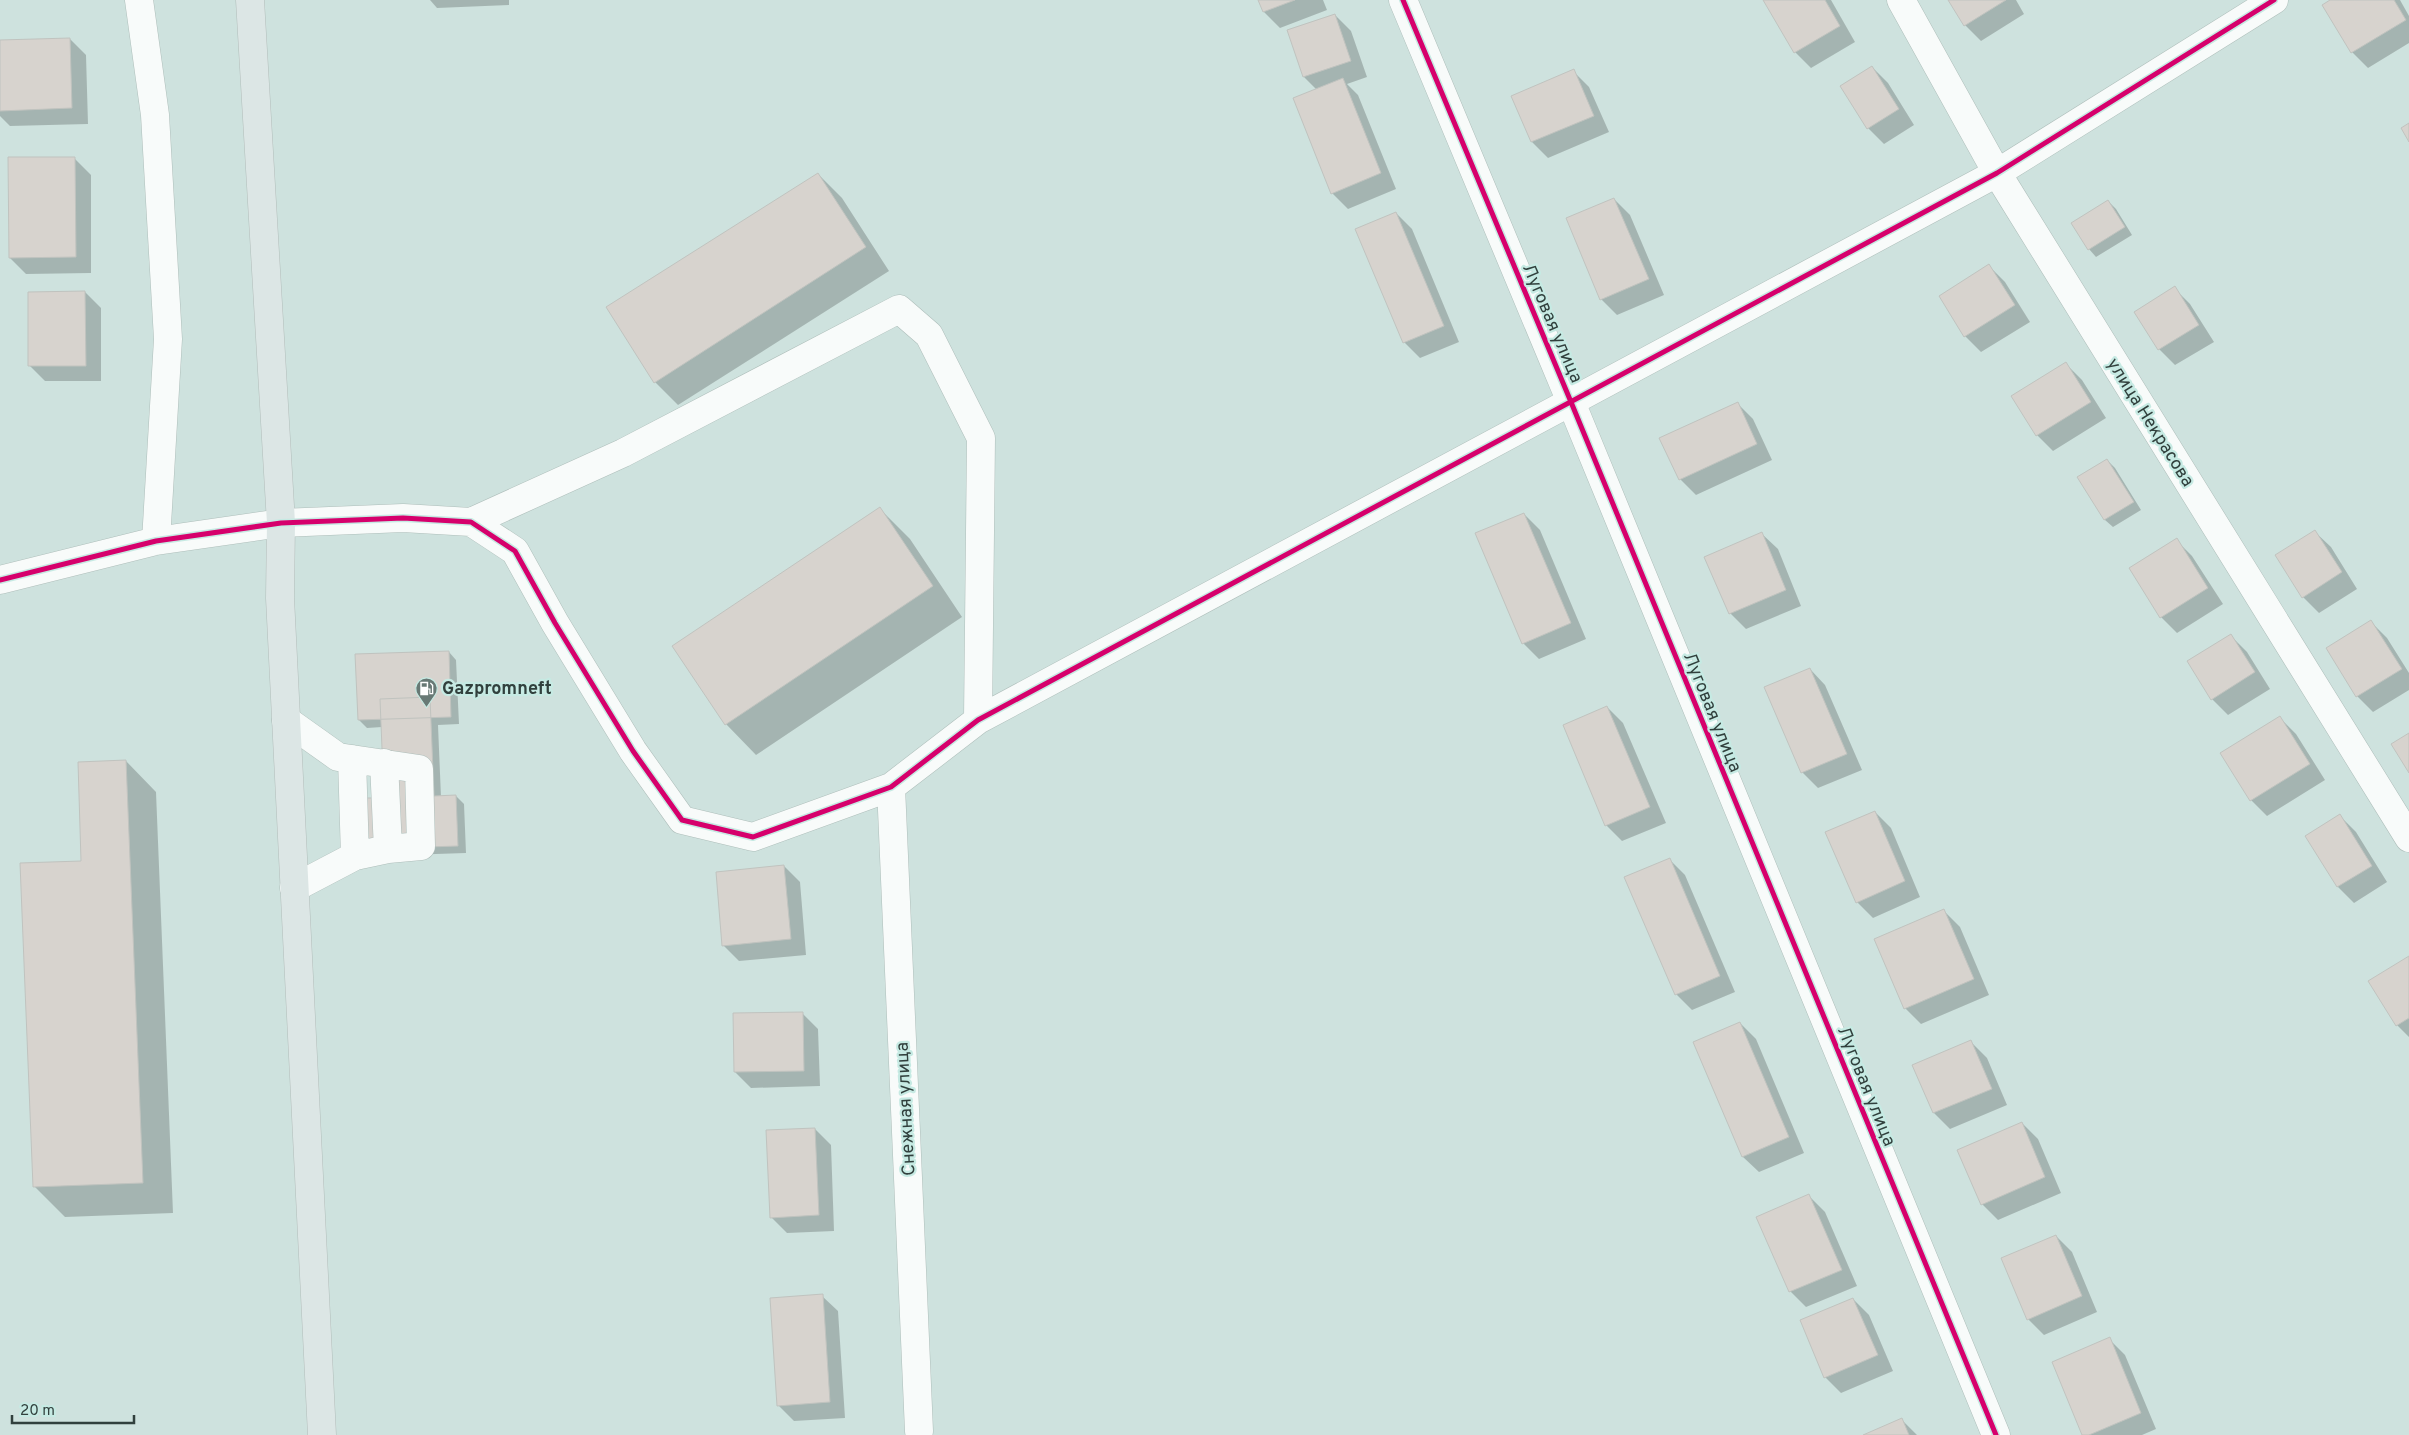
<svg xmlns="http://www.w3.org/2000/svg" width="2409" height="1435" font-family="Overpass,sans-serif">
  <rect width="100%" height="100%" fill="#cee2de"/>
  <!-- shadow -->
  <path fill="#0003" d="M430,0H509V5L437,8Z
    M1260,0H1323L1327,10L1280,28L1264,12Z
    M1765,0H1831L1855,42L1811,68L1795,52Z
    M1950,0H2016L2024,14L1981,41L1965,25Z
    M2332,0H2400L2409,16V43L2368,68L2352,52Z
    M1335,15L1351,31L1367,77L1347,84L1358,95L1396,189L1348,209L1332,193L1317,90L1304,77Z
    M70,39L86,55L88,124L10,126L0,116V41Z
    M1872,67L1888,83L1914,125L1884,144L1868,128Z
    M1573,71L1589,87L1609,132L1548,158L1532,142L1513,96Z
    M75,159L91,175V273L26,274L10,258Z
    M818,174L842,198L889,271L678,405L655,382Z
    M1614,199L1630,215L1664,295L1617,315L1601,299Z
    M2108,201L2116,209L2132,235L2096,257L2089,249Z
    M1396,213L1412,229L1459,342L1420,358L1404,342Z
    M1989,266L2005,282L2030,322L1981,352L1965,336Z
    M2174,288L2190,304L2214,342L2175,365L2159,349Z
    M85,292L101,308V381H45L29,365Z
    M2066,364L2082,380L2106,418L2053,451L2037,435L2013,397Z
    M1737,403L1753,419L1772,460L1696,495L1680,479Z
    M2107,460L2115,468L2141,510L2113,527L2105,520L2079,478Z
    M880,509L910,539L962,617L756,755L726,724Z
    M1524,514L1540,530L1586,639L1539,659L1523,643Z
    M2315,532L2331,547L2357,589L2319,613L2303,597Z
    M1762,534L1778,549L1801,606L1746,629L1730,613Z
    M2176,540L2192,556L2223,604L2177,633L2161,617Z
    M2371,622L2387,638L2409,673V690L2373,712L2357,696Z
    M2231,636L2247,652L2270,689L2228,715L2212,699Z
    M449,652L456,660L459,724L438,725L441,797L456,796L464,804L466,853L376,856L385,799L382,727L367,728L359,720Z
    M1810,669L1825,685L1862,770L1818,788L1802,772Z
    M1607,707L1623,723L1666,823L1622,841L1606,825Z
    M2280,718L2296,734L2325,780L2267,816L2251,800L2222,754Z
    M126,761L156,792L173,1213L65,1217L35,1187L83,862Z
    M1875,812L1891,828L1920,897L1873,918L1857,902Z
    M2340,816L2356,832L2387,882L2354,903L2338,887L2307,836Z
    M1669,859L1685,875L1735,992L1692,1010L1676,994Z
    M784,866L800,882L806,955L739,961L723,945Z
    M1944,911L1960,927L1989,995L1921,1024L1905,1008Z
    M2409,957V1037L2397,1025Z
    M802,1013L818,1029L820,1086L751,1088L735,1072Z
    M1740,1023L1756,1039L1804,1153L1759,1172L1743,1157L1694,1042Z
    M1971,1042L1987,1058L2007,1105L1950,1129L1934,1113L1914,1065Z
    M2022,1123L2038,1139L2061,1193L1998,1220L1982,1204Z
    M815,1129L831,1145L834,1231L787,1233L771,1217Z
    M1809,1196L1825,1212L1857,1286L1806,1307L1790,1291Z
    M2056,1236L2072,1252L2097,1312L2044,1335L2028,1319Z
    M822,1296L838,1311L845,1418L794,1421L778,1405Z
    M1853,1299L1869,1315L1893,1371L1841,1393L1825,1377Z
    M2109,1339L2125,1355L2156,1429L2142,1435H2084Z
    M1902,1420L1917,1435H1866Z"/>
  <!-- building -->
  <path fill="#d7d3ce" stroke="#c0c3bf" d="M1258,0H1295L1263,12Z
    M1763,0H1825L1840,26L1794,53Z
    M1948,0H2006L1964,26Z
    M2330,0H2394L2406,20L2351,53L2322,5Z
    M1335,14L1351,61L1303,77L1287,30Z
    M70,38L72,108L0,111V40Z
    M1872,66L1899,109L1867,129L1840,86Z
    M1574,69L1594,116L1531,142L1511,96Z
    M1343,78L1381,173L1331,194L1293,98Z
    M2409,123V142L2401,128Z
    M8,157H75L76,257L9,258Z
    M818,173L866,247L654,383L606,307Z
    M1614,198L1649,279L1600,300L1566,218Z
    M2108,200L2125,227L2088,250L2071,223Z
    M1396,212L1444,326L1403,343L1355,229Z
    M1989,264L2015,305L1964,337L1939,296Z
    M2175,286L2199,325L2158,350L2134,312Z
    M85,291L86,366H28V292Z
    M2066,362L2091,402L2036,436L2011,396Z
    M1738,402L1757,444L1679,480L1659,438Z
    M2107,459L2134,502L2104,520L2077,477Z
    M880,507L933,586L725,725L672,646Z
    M1524,513L1571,623L1522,644L1475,533Z
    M2315,530L2342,572L2302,598L2275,555Z
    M1762,532L1786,590L1729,614L1704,557Z
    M2177,538L2208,588L2160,618L2129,568Z
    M2371,620L2402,669L2356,697L2326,648Z
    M2231,634L2255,672L2211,700L2187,661Z
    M449,651L451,717L358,720L355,654Z
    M1810,668L1847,754L1801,773L1764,687Z
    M430,697L434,796L456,795L458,846L367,849L365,798H384L380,699Z
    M1607,706L1650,807L1605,826L1563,725Z
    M2280,716L2310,764L2250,801L2220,753Z
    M2409,733V773L2391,744Z
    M126,760L143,1183L33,1187L20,863L81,861L78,762Z
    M1875,811L1905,881L1856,903L1825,832Z
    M2340,814L2372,866L2337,887L2305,836Z
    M1670,858L1720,976L1675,995L1624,877Z
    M784,865L791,939L722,946L716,872Z
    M1944,909L1974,979L1904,1009L1874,939Z
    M2409,956V1018L2396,1026L2368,981Z
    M803,1012L804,1071L734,1072L733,1013Z
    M1740,1022L1789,1137L1742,1157L1693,1042Z
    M1971,1040L1992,1089L1933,1113L1912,1065Z
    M2022,1122L2045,1177L1981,1205L1957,1150Z
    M815,1128L819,1215L770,1218L766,1130Z
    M1809,1194L1842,1270L1789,1292L1756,1217Z
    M2056,1235L2082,1296L2027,1320L2001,1258Z
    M823,1294L830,1402L777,1406L770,1298Z
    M1853,1298L1878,1355L1824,1378L1800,1320Z
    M2110,1337L2141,1413L2089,1435H2082L2052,1362Z
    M1902,1418L1909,1435H1863Z"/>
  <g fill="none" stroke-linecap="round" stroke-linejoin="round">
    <defs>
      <path id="minor" d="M139,0L155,115L168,339L156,541
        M1403,0L1571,402L1996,1435
        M1901,0L1997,173L2409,838
        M471,522L623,453L899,309L929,335L981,438L978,720
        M0,580L156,541L281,523L403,518L471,522L515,551L555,623L633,751L682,820L753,837L891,787L978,720L1997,173L2274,0
        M286,720L338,757L419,769L421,846L388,849L355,856L294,888
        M352,759L355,856
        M384,763L388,849
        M891,787L919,1431"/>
      <path id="major" d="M250,0L281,523L280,598L322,1435"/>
    </defs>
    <!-- minor casing -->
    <use href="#minor" stroke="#aebeba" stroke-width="29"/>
    <!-- major casing -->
    <use href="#major" stroke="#b2bdba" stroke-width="29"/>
    <!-- minor -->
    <use href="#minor" stroke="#f8fbfa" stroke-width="28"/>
    <!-- major -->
    <use href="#major" stroke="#dce6e5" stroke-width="28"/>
    <defs>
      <path id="cycleway" d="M1403,0L1571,402L1996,1435
        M0,580L156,541L281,523L403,518L471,522L515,551L555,623L633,751L682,820L753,837L891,787L978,720L1997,173L2274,0"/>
    </defs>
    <!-- cycleway casing -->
    <use href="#cycleway" stroke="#c6eae3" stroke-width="8"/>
    <!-- cycleway -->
    <use href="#cycleway" stroke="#d6006c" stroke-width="5"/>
  </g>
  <!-- icons -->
  <defs>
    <symbol id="fuel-pin" viewBox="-11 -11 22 30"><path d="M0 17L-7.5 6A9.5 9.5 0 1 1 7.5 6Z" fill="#687975" stroke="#c6eae3"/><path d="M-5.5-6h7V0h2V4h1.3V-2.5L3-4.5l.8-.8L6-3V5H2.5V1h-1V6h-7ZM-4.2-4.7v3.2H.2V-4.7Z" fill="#fff"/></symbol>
  </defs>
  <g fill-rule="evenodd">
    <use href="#fuel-pin" x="414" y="676" width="25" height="34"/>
  </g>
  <g text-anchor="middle" stroke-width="4.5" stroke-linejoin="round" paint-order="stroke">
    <!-- street labels -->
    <g font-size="18" fill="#31403d" stroke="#c6eae3">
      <text transform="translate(1553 323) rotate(67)" y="6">Луговая улица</text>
      <text transform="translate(2151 422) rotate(58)" y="6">улица Некрасова</text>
      <text transform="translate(1713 712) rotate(68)" y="6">Луговая улица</text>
      <text transform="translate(1867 1086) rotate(68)" y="6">Луговая улица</text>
      <text transform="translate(905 1109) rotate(-93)" y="6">Снежная улица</text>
    </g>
    <!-- poi labels -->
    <g font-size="18" font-weight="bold" fill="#31403d" stroke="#c6eae3" text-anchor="start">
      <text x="442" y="694">Gazpromneft</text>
    </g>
  </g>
  <!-- scale -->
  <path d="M12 1415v8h122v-8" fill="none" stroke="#31403d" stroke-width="2.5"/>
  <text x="20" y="1415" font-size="15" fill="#31403d" stroke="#c6eae3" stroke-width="4" paint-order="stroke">20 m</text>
</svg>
